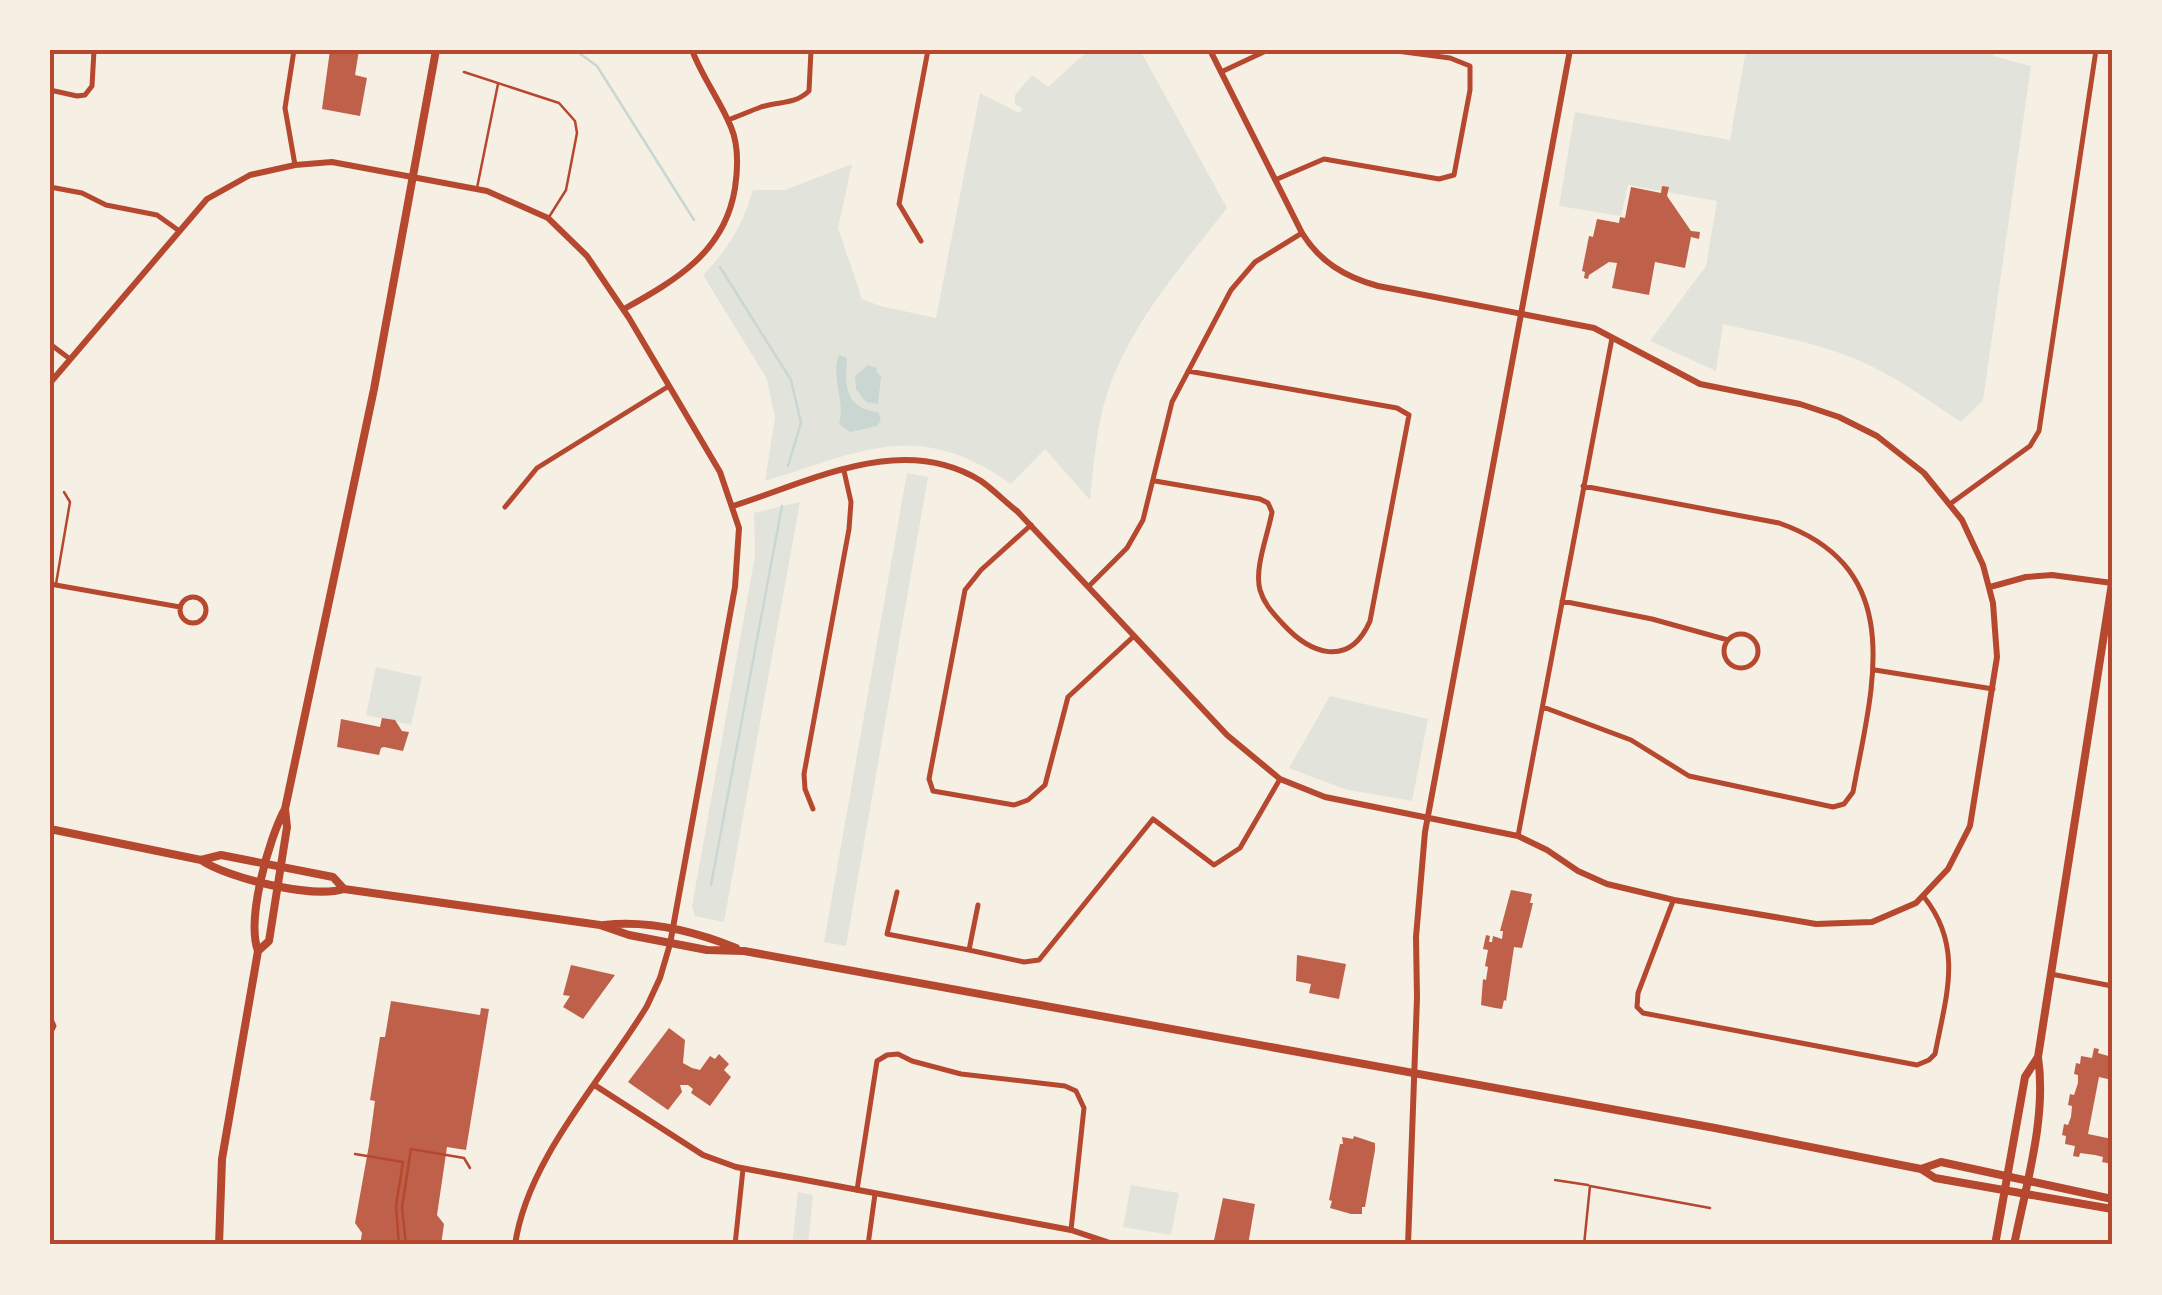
<svg xmlns="http://www.w3.org/2000/svg" width="2162" height="1295" font-family="'DM Sans',sans-serif">
  <rect width="100%" height="100%" fill="#f6efe4"/>
  <!-- green -->
  <path fill="#e2e4dc" d="M1089,50H1140L1227,208C1182,266 1131,322 1107,394C1096,427 1094,465 1090,500L1045,449L1011,484C919,418 862,451 765,481L775,418L767,379L703,275C728,250 743,224 753,190H785L852,164L838,228L862,299L880,306L936,318L980,93L1019,113L1023,109L1015,104V95L1032,75L1048,87Z
    M1746,50H1995L1993,56L2031,66L1983,400L1961,422C1926,399 1891,373 1853,358C1812,341 1766,334 1723,324L1716,371L1650,341L1706,266L1717,201L1628,185L1621,216L1559,206L1575,112L1730,140Z
    M907,473L928,477L846,946L824,942Z
    M800,502L724,922L695,916L692,906L755,556L754,513Z
    M376,667L422,677L411,725L366,715Z
    M1330,696L1428,719L1412,801L1344,789L1289,768Z
    M1131,1185L1179,1193L1171,1235L1123,1227Z
    M798,1192L813,1195L808,1245H792Z"/>
  <!-- water -->
  <path fill="#c9d6d2" d="M839,355L847,358C845,387 845,408 878,412L881,419L877,426L850,432L839,424C846,402 830,375 839,355Z
    M868,365L877,368L876,372L881,376L878,404L866,402L856,389L855,376Z"/>
  <g fill="none" stroke-linecap="round" stroke-linejoin="round">
    <!-- stream -->
    <path stroke="#c9d6d2" stroke-width="2.5" d="M575,50L597,66L694,220
      M720,267L791,380L801,423L788,466
      M711,885L782,506"/>
  </g>
  <!-- building -->
  <path fill="#bf614a" d="M330,50H359L355,75L367,78L360,116L322,109Z
    M1662,186L1669,187L1667,196L1691,231L1700,232L1699,239L1691,237L1685,268L1655,262L1649,295L1612,288L1617,263L1609,262L1589,275L1588,279L1584,278L1585,272L1582,271L1589,236L1593,237L1597,219L1619,223L1620,217L1625,218L1631,187L1661,193Z
    M382,718L395,720L402,731L409,732L403,751L384,747L381,748L379,755L337,747L341,719L380,727Z
    M1511,890L1532,894L1530,903H1533L1522,948L1514,947L1506,1001L1504,1000L1502,1009L1495,1008L1481,1005L1483,979L1486,980L1488,967L1485,966L1488,950L1483,949L1486,935L1490,936L1489,942H1492L1493,936L1502,939L1503,931H1500Z
    M1297,955L1346,964L1339,999L1309,993L1311,984L1296,981Z
    M571,965L615,975L583,1019L563,1007L570,996L563,995Z
    M391,1001L480,1015L481,1008L489,1009L466,1150L447,1147L437,1215L444,1224L441,1245H360L362,1233L355,1223L369,1145L375,1101L370,1100L380,1037H385Z
    M669,1028L685,1040L683,1063L692,1068L700,1070L710,1056L715,1059L719,1054L729,1064L724,1070L731,1077L710,1106L691,1093L693,1089L688,1085H680L682,1092L668,1110L628,1082Z
    M2094,1048L2099,1049L2098,1053L2112,1057V1080L2099,1077L2088,1134L2112,1139V1164L2102,1162L2103,1157L2095,1155L2080,1153L2079,1157L2073,1156L2075,1146L2065,1144L2066,1136L2062,1135L2064,1124L2068,1125L2071,1117L2072,1106L2068,1105L2070,1094L2074,1095L2078,1083V1075L2074,1074L2076,1063L2080,1064L2081,1056L2092,1058Z
    M1354,1136L1375,1143V1150L1365,1207H1362V1214H1351L1330,1208L1332,1201L1329,1200L1340,1144H1343L1342,1137L1353,1139Z
    M1223,1198L1255,1204L1248,1245H1213Z"/>
  <g fill="none" stroke-linecap="round" stroke-linejoin="round">
    <!-- path -->
    <path stroke="#b5482f" stroke-width="2.5" d="M355,1154L403,1162L396,1206L399,1245
      M406,1245L402,1207L411,1149L464,1158L470,1168"/>
    <!-- service -->
    <path stroke="#b5482f" stroke-width="2.5" d="M464,72L559,103L575,121L577,133L566,190L549,217
      M477,188L498,84
      M56,584L70,502L64,492
      M1555,1180L1588,1185
      M1584,1245L1590,1186L1710,1208"/>
    <!-- minor -->
    <path stroke="#b5482f" stroke-width="5" d="M294,50L285,108L295,165
      M1221,72L1268,50
      M50,90L77,96L85,95L92,86L94,50
      M728,120C739,116 750,111 761,107C780,101 794,105 809,91L811,50
      M1275,180L1324,159L1439,179L1454,175L1470,90V66L1450,58L1389,50
      M50,187L82,193L106,205L157,215L178,230
      M921,241L899,204L928,50
      M50,344L70,359
      M1155,481L1260,499L1268,503L1272,512C1268,535 1254,568 1260,590C1264,604 1273,613 1282,623C1310,654 1349,669 1370,621L1409,415L1397,408L1188,371
      M1950,504L2030,446L2039,431L2096,50
      M505,507L537,468L669,386
      M1031,525L981,570L965,590L929,779L933,791L1014,805L1028,800L1045,785L1068,697L1134,636
      M50,584L180,607
      M1089,586L1127,548L1143,520L1172,402L1231,290L1255,262L1302,233
      M180 610a13 13 0 1 1 26 0a13 13 0 1 1-26 0Z
      M1562,601L1652,619L1728,640
      M1724 651a17 17 0 1 1 34 0a17 17 0 1 1-34 0Z
      M1875,670L1993,689
      M1543,707L1631,740L1689,776L1833,807L1844,804L1853,792C1872,688 1910,569 1779,523L1583,486
      M813,809L805,789L804,774L849,529L851,502L844,471
      M1518,836L1612,338
      M897,892L887,934L969,950
      M1673,901L1638,993L1637,1007L1643,1013L1917,1065L1929,1060L1935,1054C1946,996 1964,947 1924,897
      M978,905L969,950L1024,962L1039,960L1153,819L1214,865L1240,848L1280,779
      M2051,974L2112,986
      M50,1017L54,1026L50,1034
      M857,1190L877,1061L887,1055L898,1054L912,1061L961,1074L1065,1086L1076,1091L1084,1108L1071,1230
      M735,1245L743,1169
      M868,1245L875,1194"/>
    <!-- tertiary -->
    <path stroke="#b5482f" stroke-width="6" d="M624,309C676,280 725,252 735,188C738,168 739,146 731,127C720,100 702,77 692,50
      M50,383L207,199L250,175L295,165L332,162L487,191L548,218L587,256L629,318L720,472L739,528L735,587L670,944L660,978L647,1006C603,1079 527,1159 515,1245
      M733,506C812,481 902,432 981,481C994,490 1005,502 1017,511L1227,735L1280,779L1325,797L1518,836L1547,850L1578,871L1607,884L1674,900L1816,924L1872,922L1916,903L1948,869L1970,826L1997,657L1993,603L1983,565L1962,520L1924,473L1877,436L1839,417L1800,404L1700,384L1594,328L1378,286C1345,277 1320,262 1302,233L1210,50
      M1990,587L2026,577L2052,575L2112,583
      M596,1086L703,1155L736,1167L1071,1230L1116,1245
      M1408,1245L1417,998L1416,937L1425,832L1570,50"/>
    <!-- secondary -->
    <path stroke="#b5482f" stroke-width="8" d="M50,829L201,860C227,878 313,899 344,889L600,925L629,935L707,950L744,951L1715,1128L1921,1169L1935,1178L2112,1209
      M201,860L221,855L333,877L344,889
      M604,925C650,920 694,931 736,948
      M258,951L269,941L287,827L285,809
      M1921,1169L1941,1162L2112,1199
      M219,1245L222,1159L258,951C246,919 269,838 285,809L374,389L436,50
      M1995,1245L2025,1077L2038,1057
      M2014,1245C2026,1185 2047,1117 2038,1057L2112,583"/>
  </g>
  <!-- border -->
  <rect width="2162" height="1295" fill="none" stroke="#f6efe4" stroke-width="105"/>
  <rect x="52" y="52" width="2058" height="1190" fill="none" stroke="#b5482f" stroke-width="4"/>
</svg>
